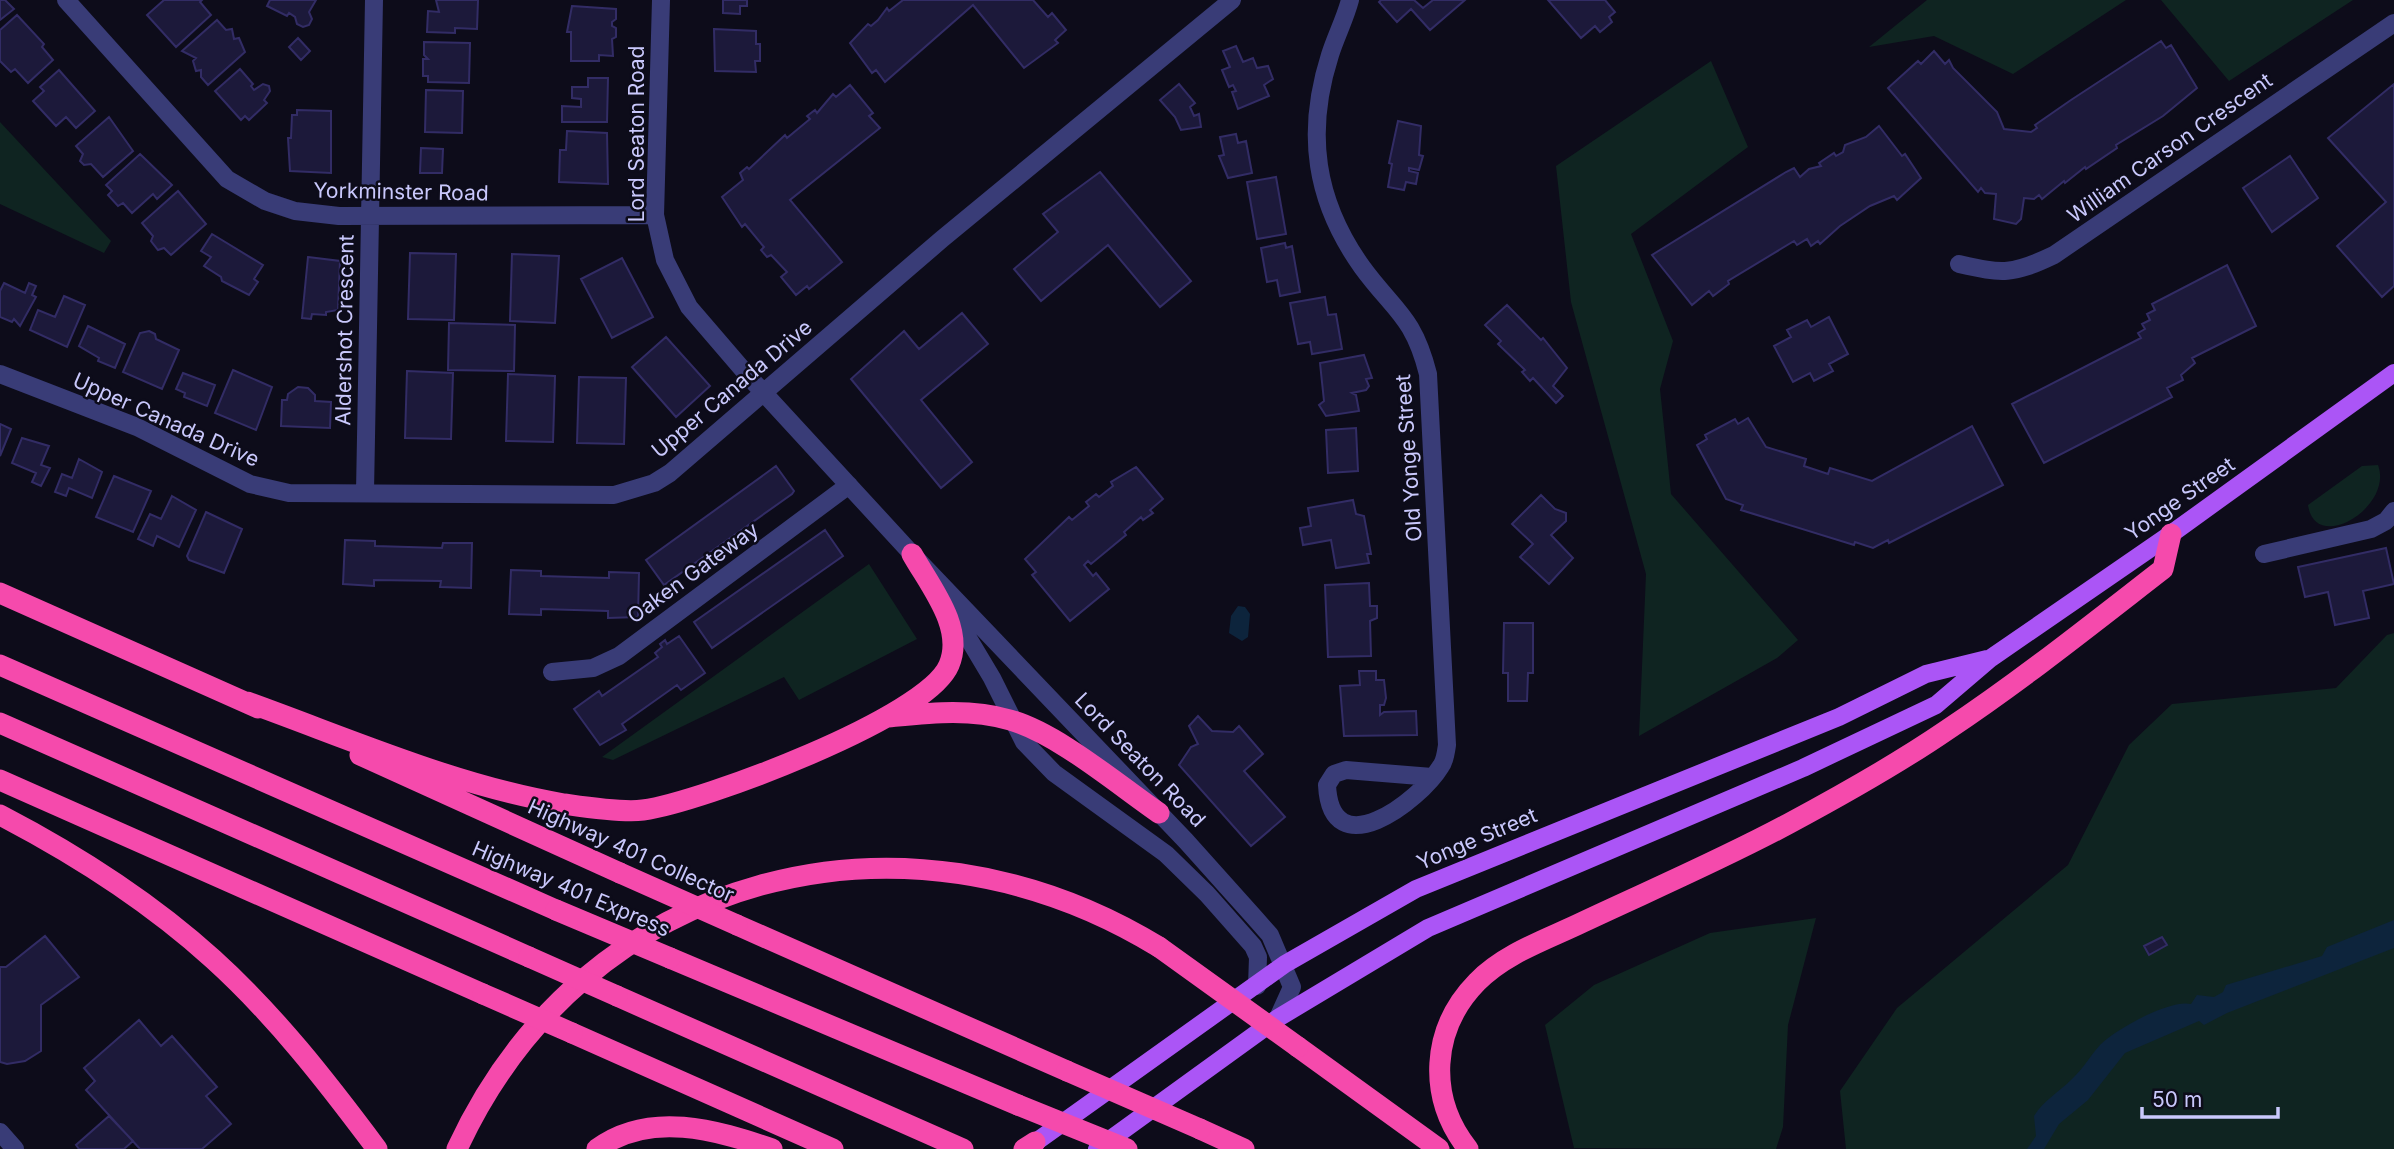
<svg xmlns="http://www.w3.org/2000/svg" width="2394" height="1149" font-family="Inter,sans-serif">
  <rect width="100%" height="100%" fill="#0d0c1a"/>
  <!-- green -->
  <path fill="#0f2421" d="M1927,0H2126L2013,74L1934,36L1869,47Z
    M2161,0H2353L2229,81Z
    M1711,61L1748,147L1631,234L1673,341L1660,389L1671,494L1798,640L1777,658L1639,736L1646,574L1571,302L1556,166Z
    M0,122L111,241L104,253L0,204Z
    M2378,465C2394,507 2315,555 2308,505L2362,466Z
    M869,564L917,639L799,700L784,677L613,760L602,757Z
    M2394,633V1149H1846L1840,1091L1897,1008L2068,865L2129,745L2172,704L2336,688L2387,635Z
    M1816,918L1788,1025L1783,1127L1776,1149L1574,1148L1545,1025L1594,985L1710,933Z"/>
  <!-- water -->
  <path fill="#0d243c" d="M1238,606L1245,607L1250,614L1248,637L1242,641L1229,633L1231,616Z
    M2394,920V948L2227,1013L2204,1025L2199,1021L2125,1053L2088,1100L2059,1124L2044,1149H2027L2036,1136L2034,1116C2044,1100 2059,1092 2072,1079C2083,1069 2090,1056 2100,1045C2116,1029 2170,999 2191,1004L2197,995L2214,997L2223,992L2226,985L2322,956L2327,947Z"/>
  <!-- building -->
  <path fill="#1c193a" stroke="#322c65" stroke-width="2" d="M0,0H5L14,9L0,20Z
    M164,0H202L200,2L211,15L176,47L147,15Z
    M270,0H316L309,12L312,19L309,25L303,27L297,24L295,17L289,13L287,16L267,6Z
    M436,0H478L477,29L455,28V33L427,32L428,11L439,12Z
    M723,0H747V6H740V14L723,13Z
    M903,0H1033L1048,17L1052,13L1066,30L1055,40L1058,43L1024,68L973,5L885,82L876,70L872,73L850,43L868,24L871,26L878,20L887,8L889,11Z
    M1381,0H1414L1423,8L1433,0H1465L1430,30L1411,9L1397,22L1379,2Z
    M1548,0H1605L1615,12L1609,17L1612,22L1600,32L1595,26L1581,38Z
    M572,6L616,9V19L612,22V26L616,28V37L612,39L613,56L599,55V61H571V32H567Z
    M17,15L44,44L42,47L53,60L28,83L15,69L11,72L0,61V30Z
    M217,20L226,30L232,29L234,39L239,38L245,52L208,85L201,77V70L196,71L193,61L196,58L182,51Z
    M714,29L756,31V44H760V61H755L756,72L715,71Z
    M298,38L310,51L301,60L289,47Z
    M2161,41L2166,48L2171,45L2197,88L2163,116L2116,145L2117,148L2086,169L2085,167L2065,183L2064,181L2042,199L2039,195L2034,199L2024,198L2021,219L2016,224L1994,219L1996,194L1985,193L1981,188L1978,192L1888,88L1918,61L1921,64L1934,51L1945,64L1949,60L1953,68L1997,112L2004,129L2031,132L2037,128L2035,125L2071,100Z
    M424,42L470,43L469,83L428,82V76H423V59H428L424,55Z
    M1236,46L1243,62L1253,58L1257,68L1268,66L1273,79L1264,85L1269,96L1238,109L1232,92L1236,91L1233,85L1229,87L1222,70L1230,67L1223,51Z
    M240,69L253,84L251,86L254,90L263,84L269,86L270,91L264,100L267,103L249,120L245,116L241,120L215,91Z
    M59,70L95,111L76,128L66,117L56,126L33,101L44,91L40,87Z
    M588,78H608L607,122H562V106L581,107V99L572,98V87H588Z
    M1179,84L1195,103L1190,107L1194,116L1199,114L1201,127L1181,130L1175,117L1160,100Z
    M2394,84V286L2382,297L2337,246L2386,202L2328,138Z
    M850,85L873,113L869,116L880,128L790,200L842,262L809,289L807,286L796,295L781,277L787,272L771,255L767,257L761,250L764,247L745,224L742,227L722,197L743,180L740,173L747,167L749,169L785,135L787,138L810,119L807,116L815,110L817,113L833,94L836,97Z
    M426,90L463,91L462,133L425,132Z
    M297,110L331,111V173L290,171L288,138H291L292,115H297Z
    M109,117L133,151L103,177L91,164L84,165L80,161L83,154L76,146Z
    M1398,121L1421,126L1419,155L1423,156L1419,170L1409,168V171L1418,173L1416,184L1406,182L1404,190L1388,187L1392,164L1389,163Z
    M1879,126L1902,156L1905,154L1921,178L1897,200L1894,196L1870,206L1840,226L1820,244L1818,241L1811,246L1807,239L1797,245L1794,241L1728,281L1729,284L1713,296L1709,291L1692,305L1652,255L1786,172L1794,168L1800,177L1809,169L1821,166L1819,163L1834,153L1836,156L1843,152L1845,145L1866,137Z
    M567,131L607,133L608,184L559,182L560,150H566Z
    M1236,134L1238,143L1246,141L1252,173L1228,178L1219,156L1224,155L1220,137Z
    M421,148L443,149L442,173H420Z
    M140,154L172,185L157,199L153,194L132,213L123,203L118,206L108,195L112,191L106,185Z
    M2290,156L2318,198L2272,232L2243,188Z
    M1100,172L1191,281L1160,307L1108,245L1041,301L1014,269L1058,232L1043,214Z
    M1276,177L1286,234L1257,239L1247,182Z
    M178,191L206,224L171,255L164,248L158,250L151,241L153,236L142,223Z
    M212,234L263,265L254,279L258,282L249,295L222,281L221,277L204,266L211,257L201,251Z
    M1285,243L1286,248L1292,246L1300,292L1280,296L1277,280L1267,282L1261,248Z
    M410,253L456,254L454,320L408,319Z
    M512,254L559,256L555,323L510,321Z
    M308,257L340,261L338,310L326,312V315L312,314L311,319L302,318Z
    M622,258L653,317L612,338L581,279Z
    M2227,265L2256,326L2192,358L2195,363L2181,375L2183,380L2167,388L2172,397L2044,463L2012,404L2141,338L2138,333L2145,329L2142,324L2150,320L2147,314L2155,310L2152,304Z
    M4,283L25,293L29,283L36,286L32,295L36,297L20,326L14,319L12,322L0,317V291Z
    M64,296L85,305L67,347L30,330L38,310L55,317Z
    M1325,297L1328,315L1336,314L1342,349L1312,354L1310,342L1298,344L1290,303Z
    M1507,305L1541,340L1543,338L1567,368L1553,386L1563,396L1556,403L1533,378L1530,381L1522,372L1525,370L1498,344L1501,341L1485,325Z
    M962,313L988,344L921,400L972,462L941,488L851,379L904,331L919,349Z
    M1829,317L1848,354L1829,364L1833,371L1814,381L1810,373L1793,382L1774,346L1791,337L1787,330L1807,320L1811,327Z
    M449,323L515,325L514,371L448,370Z
    M88,326L125,344L115,368L98,361L99,358L79,346Z
    M149,331L155,334L156,339L179,350L162,389L123,372L140,333Z
    M666,337L710,386L676,417L632,367Z
    M1364,355L1372,378L1366,379L1369,386L1366,390L1352,393L1356,395L1359,411L1326,416L1319,405L1324,401L1320,363Z
    M233,370L272,387L256,430L215,413Z
    M407,371L453,373L451,439L405,438Z
    M183,373L215,385L207,406L184,397L185,393L176,389Z
    M508,374L555,376L553,442L506,441Z
    M579,377L626,378L624,444L577,443Z
    M298,387L308,388L315,395V401L331,402L330,428L281,426L282,400H287L288,394Z
    M1748,418L1766,447L1806,459L1804,466L1828,474L1830,468L1872,481L1972,426L2003,485L1889,543L1888,540L1873,548L1855,542L1854,545L1741,510L1743,505L1726,499L1697,445L1707,439L1705,435L1735,419L1738,424Z
    M0,424L11,429L0,456Z
    M1356,428L1358,471L1328,473L1326,430Z
    M22,438L49,446L41,465L50,468L41,486L32,482L36,473L12,463Z
    M79,459L102,472L92,498L69,488L66,496L55,492L62,474L72,478Z
    M776,466L794,491L792,494L664,585L646,560Z
    M1136,467L1163,499L1150,510L1153,513L1143,520L1141,517L1124,532L1126,535L1091,564L1088,561L1084,565L1093,576L1096,573L1109,589L1070,621L1032,575L1036,572L1025,559L1069,517L1072,520L1089,506L1086,502L1096,494L1099,497L1113,486L1111,482Z
    M114,476L151,491L133,532L96,517Z
    M1541,495L1555,509L1566,513V521L1551,535L1573,558L1549,584L1520,557L1533,544L1512,524Z
    M172,496L196,510L179,547L157,536L153,546L138,539L150,514L161,519Z
    M1353,500L1356,514L1364,516L1371,554H1367L1369,563L1336,568L1331,540L1303,545L1300,528L1311,526L1308,508Z
    M206,512L242,529L224,573L189,560L187,556Z
    M825,530L843,556L712,648L694,622Z
    M345,540L375,541V546L442,548L443,543H472L471,588L440,587L441,581L374,580V586L343,584Z
    M2386,548L2394,584L2363,591L2369,618L2335,625L2328,592L2305,597L2298,567Z
    M511,570L541,571V576L609,578V572L639,573L638,617L608,618V611L541,609V615L509,614Z
    M1369,583L1370,606H1377V618L1370,621L1371,656L1328,657L1325,585Z
    M1504,623H1533V673H1528L1527,701H1508V673H1503Z
    M679,636L705,673L681,690L677,685L622,724L626,730L600,745L574,709L599,691L602,696L658,657L655,653L662,647L660,644L665,640L667,644Z
    M1359,671H1376V680H1384L1386,698L1384,705H1380V715L1384,712L1416,711L1417,735L1344,736L1340,686L1360,685Z
    M1198,716L1212,731L1233,732L1239,726L1263,754L1244,771L1285,817L1251,846L1179,765L1191,747L1198,744L1189,726Z
    M45,936L79,977L41,1005V1051L25,1061L7,1064L0,1062V967H6Z
    M2162,937L2167,945L2149,955L2144,946Z
    M139,1020L161,1046L172,1036L217,1087L206,1096L231,1124L202,1149H140L86,1090L95,1081L84,1068Z
    M109,1116L133,1141L124,1149H79L76,1145Z"/>
  <g fill="none" stroke-linecap="round" stroke-linejoin="round">
    <!-- minor -->
    <path stroke="#393c77" stroke-width="18" d="M66,0L227,179L265,201L295,211L339,216L655,215
      M661,0L655,215L665,260L689,307L750,378L912,554L1186,841L1255,918L1270,935L1292,987L1278,1018
      M1350,0C1345,19 1336,36 1330,55C1305,133 1315,201 1362,267C1394,311 1413,315 1428,374L1447,745C1446,752 1445,761 1441,766C1419,802 1331,868 1327,785L1334,774L1346,770L1432,777
      M1959,264C2003,274 2012,275 2054,255L2394,23
      M0,374L137,427L250,484L289,493L614,495L654,483L670,473L942,239L1232,0
      M365,492L374,0
      M2264,554L2371,529L2386,521L2394,511
      M949,606L992,678L1024,742L1054,773L1166,854L1207,894L1253,946L1258,957L1257,986
      M552,672L593,668L619,656L849,485
      M0,1132L15,1149"/>
    <!-- major -->
    <path stroke="#ab55f6" stroke-width="18" d="M1026,1149L1285,964L1416,889L1839,717L1926,674L1987,659
      M1097,1149L1278,1018L1428,928L1803,768L1936,705L1991,658L2171,534L2394,373"/>
    <!-- highway -->
    <path stroke="#f54aac" stroke-width="21" d="M0,593L258,708
      M0,665L556,910
      M247,702C350,739 456,786 564,804C585,807 623,813 643,810C701,802 927,718 949,665C965,628 930,586 912,554
      M888,717C929,713 970,708 1010,720C1057,733 1117,784 1159,813
      M0,723L529,957
      M360,755L620,873
      M0,780L483,994
      M0,815C75,854 150,902 213,959C275,1015 327,1082 377,1149
      M737,925L1067,1071
      M670,958L1018,1105
      M617,996L963,1149
      M572,1033L833,1149
      M1298,1047L1439,1149
      M1200,1129L1244,1149
      M457,1149C585,871 904,791 1159,947
      M597,1149C650,1110 716,1130 772,1149
      M1024,1149L1035,1142
      M1468,1149C1427,1097 1431,1029 1477,982C1505,953 1548,939 1583,922C1651,890 1721,860 1788,824C1842,795 1896,765 1947,730C2022,680 2092,624 2163,569L2171,534"/>
    <!-- highway-bridge -->
    <path stroke="#f54aac" stroke-width="21" d="M620,873L737,925
      M556,910L670,958
      M1159,947L1298,1047
      M529,957L617,996
      M483,994L572,1033
      M1067,1071L1200,1129
      M1018,1105L1127,1149"/>
  </g>
  <g text-anchor="middle" stroke-width="5" stroke-linejoin="round" paint-order="stroke">
    <!-- street labels -->
    <g font-size="21" fill="#c9c8fc" stroke="#0d0c1a">
      <text transform="translate(637 134) rotate(-90)" y="7">Lord Seaton Road</text>
      <text transform="translate(2170 148) rotate(-35)" y="7">William Carson Crescent</text>
      <text transform="translate(401 192) rotate(1)" y="7">Yorkminster Road</text>
      <text transform="translate(345 330) rotate(-89)" y="7">Aldershot Crescent</text>
      <text transform="translate(732 389) rotate(-40)" y="7">Upper Canada Drive</text>
      <text transform="translate(166 420) rotate(24)" y="7">Upper Canada Drive</text>
      <text transform="translate(1409 458) rotate(-94)" y="7">Old Yonge Street</text>
      <text transform="translate(2180 499) rotate(-35)" y="7">Yonge Street</text>
      <text transform="translate(693 573) rotate(-36)" y="7">Oaken Gateway</text>
      <text transform="translate(1140 760) rotate(46)" y="7">Lord Seaton Road</text>
      <text transform="translate(1477 839) rotate(-23)" y="7">Yonge Street</text>
      <text transform="translate(631 851) rotate(24)" y="7">Highway 401 Collector</text>
      <text transform="translate(571 889) rotate(23)" y="7">Highway 401 Express</text>
    </g>
  </g>
  <!-- scale -->
  <path d="M2142 1107v10h136v-10" fill="none" stroke="#c9c8fc" stroke-width="3.5"/>
  <text x="2152" y="1107" font-size="21" fill="#c9c8fc" stroke="#0d0c1a" stroke-width="5" paint-order="stroke">50 m</text>
</svg>
